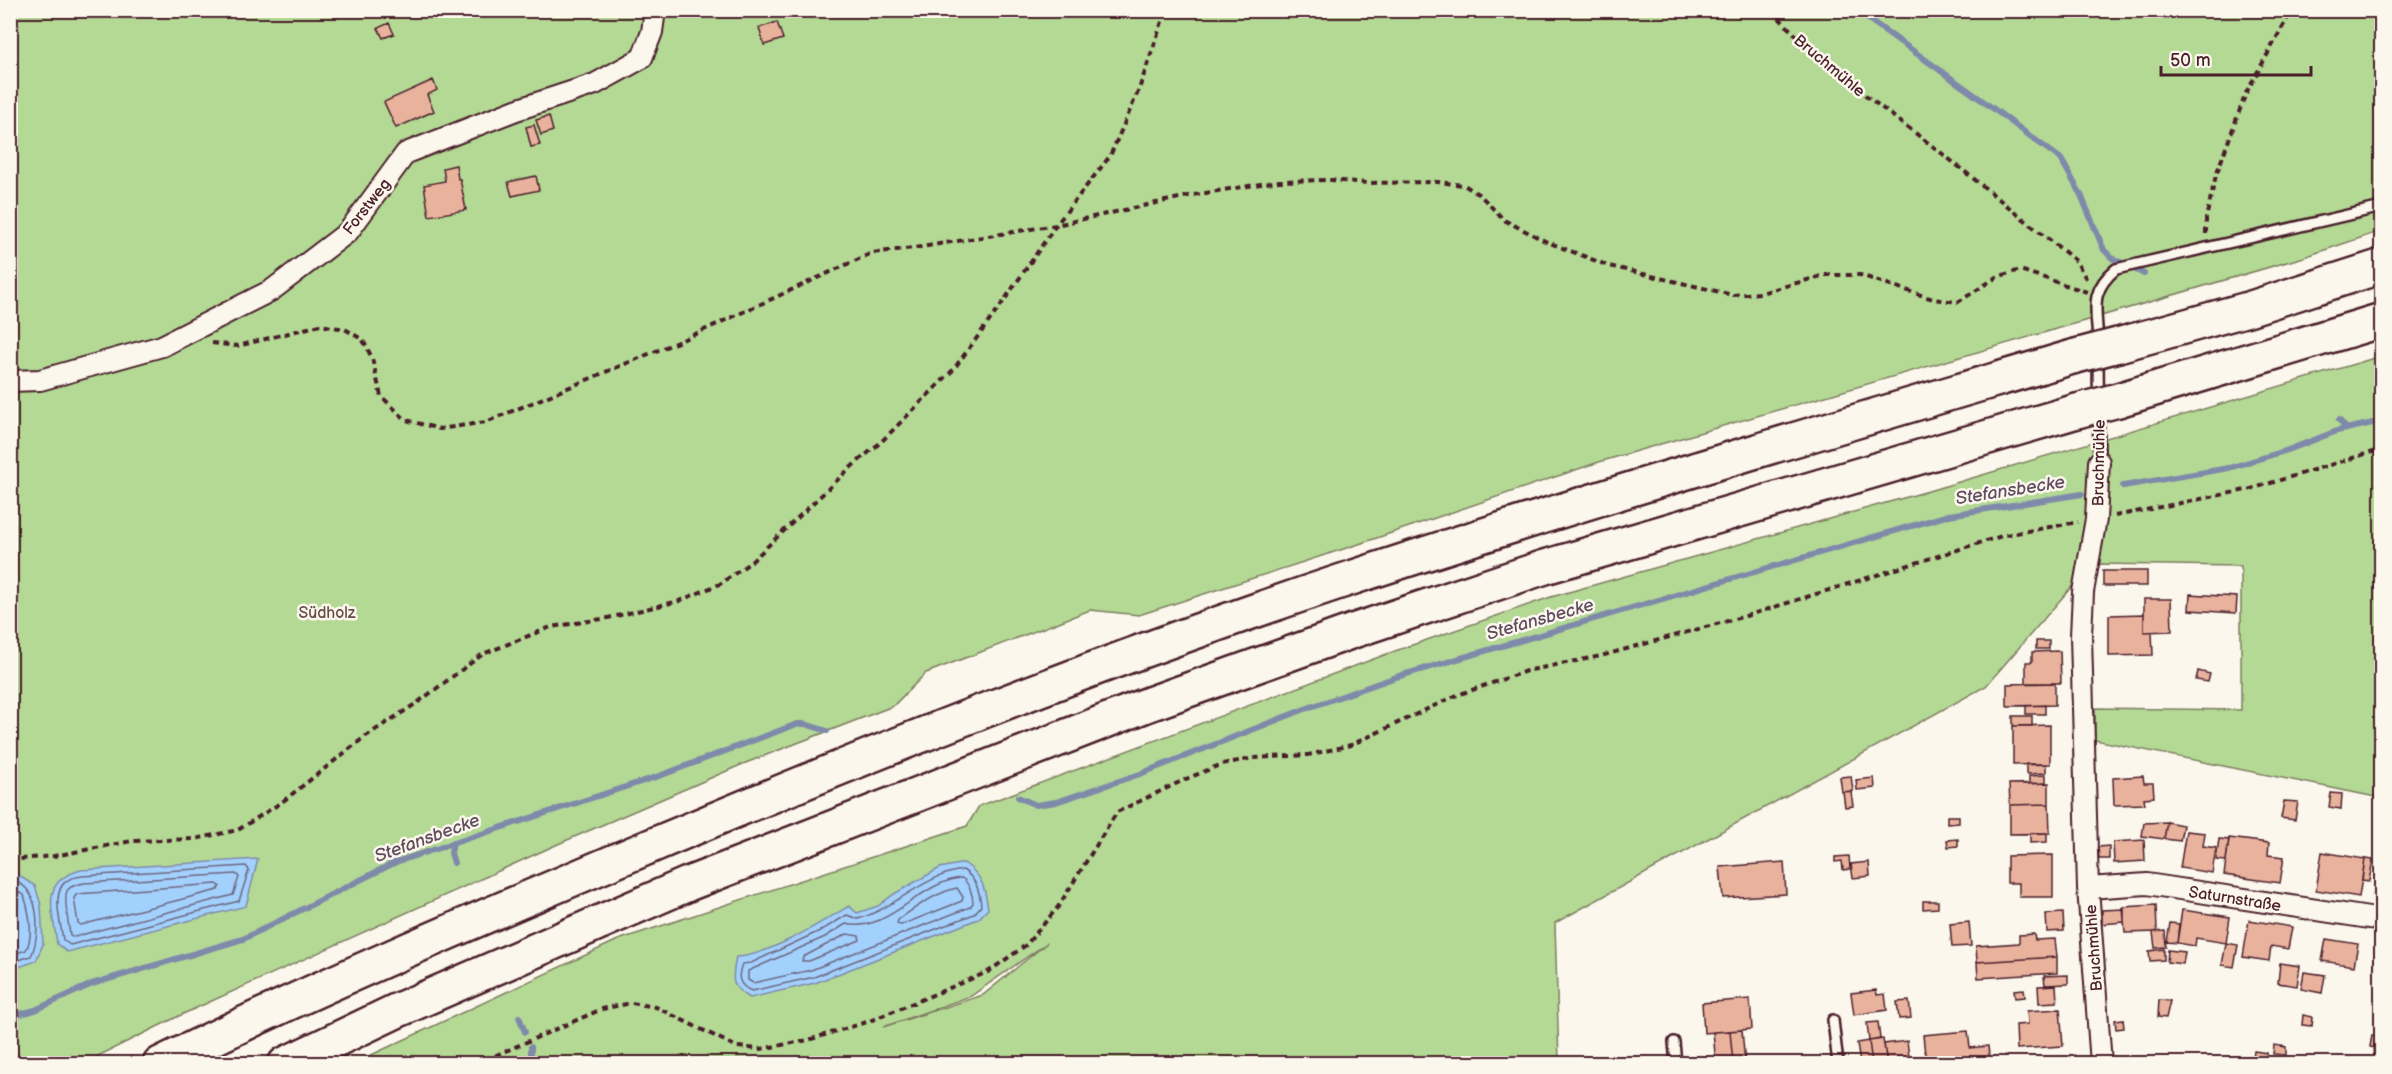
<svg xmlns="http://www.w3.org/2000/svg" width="2392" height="1074" font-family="'Balsamiq Sans',sans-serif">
  <rect width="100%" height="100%" fill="#fbf7ec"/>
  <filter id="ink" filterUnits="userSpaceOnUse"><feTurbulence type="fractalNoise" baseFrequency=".0167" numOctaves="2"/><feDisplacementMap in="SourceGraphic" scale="12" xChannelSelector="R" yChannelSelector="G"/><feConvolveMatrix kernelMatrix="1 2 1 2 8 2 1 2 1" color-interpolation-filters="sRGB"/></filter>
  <g filter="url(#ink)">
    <!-- green -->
    <path fill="#b3d994" stroke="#7e7c60" stroke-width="1.5" fill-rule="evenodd" d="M11,11H2381V231L2304,257L1599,462L1362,543L1139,615L1090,610L926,673L893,706L743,764L558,844L183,1014L84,1063H11L10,384L162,342L11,377Z
      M2381,356V798L2095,740V708L2241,710V566L2096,564L2080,577L1986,686L1555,923L1559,1063L352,1064L618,940L967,826L979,806L1395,651L1551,597L1932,490ZM1047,943L983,995L883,1027L971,996Z"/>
    <!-- water -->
    <path fill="#a3d1fe" stroke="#7f8aaa" stroke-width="1.5" d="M258,859L246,906L67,952L57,944C53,909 39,881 81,870Z
      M964,863C982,875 985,887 988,909L978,919L815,983L750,998C729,986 732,979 736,957C766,957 822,922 849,906L857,913L878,906L894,894L940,868Z
      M10,875H18L35,886L41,905L43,944L36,961L11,970Z"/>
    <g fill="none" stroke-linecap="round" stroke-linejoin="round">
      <!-- shore -->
      <path stroke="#6e667f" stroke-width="1.5" d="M246,866L249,870L239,901L70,945L63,940C61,924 50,890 68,880C72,877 78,877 82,876Z
        M963,870C976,878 980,891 981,906L974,914L814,977L752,991C738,986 737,976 742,964L751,963L822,930L847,915L858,919C896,908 923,875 963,870Z
        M236,874L239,877L233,895L73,937L70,935C69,925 63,899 67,891C70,885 78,885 84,883Z
        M962,878C969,883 973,895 973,903L970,907L811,970L753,983L748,980V971L825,937L846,924C888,934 920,881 962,878Z
        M10,881C41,882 41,936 31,956L10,963
        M217,884L220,886L218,890L81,925L78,923L74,898L77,894Z
        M10,888L24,895C29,911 34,935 26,950L10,955
        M957,888L963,897L962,901L901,925L897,924L898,920C914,908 937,892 957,888Z
        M847,934L859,936L860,940L809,961H802L803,957Z"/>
      <!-- stream -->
      <path stroke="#7f8aaa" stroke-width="6" d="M1856,10L1983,101L2061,159L2081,195L2104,250L2112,258L2144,274
        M2339,420L2347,429
        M2123,486L2229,468L2288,450L2337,431L2382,421
        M1018,797L1036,805L1056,802L1140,774L1305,709L1396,677L1949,515L2082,494
        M453,843L451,853L454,863
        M10,1017L35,1010L92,984L243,939L396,862L662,775L797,724H805L827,731
        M519,1017L525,1032
        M531,1064V1047"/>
    </g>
    <!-- building -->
    <path fill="#e9b29d" stroke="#4a1f2b" stroke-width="1.5" d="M777,22L783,39L764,45L759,28Z
      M389,23L394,34L383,38L378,28Z
      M433,80L437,90L427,95L434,111L396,128L384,102Z
      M549,116L553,131L541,135L536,120Z
      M534,125L540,145L531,147L526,127Z
      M456,165L458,179H460L466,210L429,216L424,185L445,181L443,168Z
      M536,176L539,190L512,196L508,182Z
      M2103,571H2147V586H2103Z
      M2190,594L2237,597L2236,613L2189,610Z
      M2144,599H2171L2172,631L2144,632Z
      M2144,614V632H2152L2153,655L2109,656V615Z
      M2036,641H2049V649H2036Z
      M2060,651L2061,683H2026V662H2032V652Z
      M2198,671L2210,674L2208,682L2196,680Z
      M2055,683V705L2007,706V684Z
      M2045,705V714H2026V706Z
      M2013,716H2032V726H2013Z
      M2050,725V764L2013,765V726Z
      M2026,764H2046V773L2026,774Z
      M2046,775V783L2029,784V776Z
      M1851,776L1853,791L1842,792L1840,777Z
      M2143,776L2144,783H2153L2154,797L2144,798L2145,804L2114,805L2113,778Z
      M1874,778L1875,788L1857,790L1856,780Z
      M2049,783V804L2010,805L2009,784Z
      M1851,791L1853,806L1845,807L1843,792Z
      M2331,793L2342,794L2341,809L2329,807Z
      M2284,801L2298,802L2295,820L2281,818Z
      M2049,804L2050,833L2010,834V805Z
      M1947,816H1959V823L1947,824Z
      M2167,822L2183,825L2180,841L2164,839Z
      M2167,822L2164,839L2142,836L2144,823Z
      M2186,831L2205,833L2203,846L2216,848L2212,873L2180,868Z
      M2030,833H2047V842L2030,843Z
      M2229,838L2269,843L2268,855L2284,857L2280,883L2224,875Z
      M1958,839V846L1948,847L1947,840Z
      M2219,839L2229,840L2226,861L2216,860Z
      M2144,840L2145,861L2114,863L2113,842Z
      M2109,846V859H2099L2098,847Z
      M2322,852L2365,859L2359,897L2316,890Z
      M2053,855V897H2019V883H2007V856Z
      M1849,856L1850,869L1843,870L1842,861L1835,862V857Z
      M2365,859L2373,860L2369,881L2362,880Z
      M1784,862L1786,894L1723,898L1720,867Z
      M1869,862L1870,876L1853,878L1851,864Z
      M2375,882L2382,883V896L2373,895Z
      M1923,901H1938V908L1923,909Z
      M2156,905L2157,932L2125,933L2123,907Z
      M2124,909V922L2102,924V910Z
      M2182,910L2230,917L2226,943L2196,938L2195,946L2177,943Z
      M2063,913L2064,931L2047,932L2046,914Z
      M2249,920L2292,927L2288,949L2271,946L2269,961L2243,957Z
      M1969,922L1971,946L1952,947L1950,924Z
      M2170,923L2179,924L2177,943L2167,942Z
      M2165,931L2166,947L2155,948L2153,932Z
      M2034,934L2035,940L2055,939L2057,957L1977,962L1976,946L2019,943V935Z
      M2326,939L2358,944L2354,966L2322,961Z
      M2226,943L2238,945L2234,967L2222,965Z
      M2164,949V960L2150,961L2149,951Z
      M2168,950L2185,952L2183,964L2167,962Z
      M2057,957V973L1978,978L1977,962Z
      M2280,963L2300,966L2297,986L2278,983Z
      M2304,972L2325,975L2322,993L2301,989Z
      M2068,975V984L2045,985L2044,976Z
      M2056,985L2057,1002L2039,1003L2038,986Z
      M2024,989L2025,997L2015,998L2014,990Z
      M1876,990L1877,995L1885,994L1887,1010L1854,1015L1851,993Z
      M1750,999L1752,1029L1704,1033L1702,1003Z
      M2159,1000L2170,1001L2166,1018L2158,1017Z
      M1909,1001L1911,1018L1899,1019L1897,1002Z
      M2060,1009L2063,1046L2017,1049L2016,1025L2028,1024L2027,1011Z
      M2303,1015L2313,1017L2312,1026L2302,1025Z
      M2123,1019L2124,1028L2116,1029L2115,1020Z
      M1878,1022L1880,1039L1869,1041L1867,1023Z
      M1742,1030L1745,1064H1733L1730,1031Z
      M1730,1031L1733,1064H1716L1713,1032Z
      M1968,1031L1970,1048L1988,1046L1990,1064H1926L1923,1035Z
      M2372,1035L2382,1037L2381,1049L2370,1047Z
      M1883,1039L1887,1064H1872L1869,1041Z
      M1869,1041L1872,1064H1860L1857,1043Z
      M1907,1041L1910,1064H1887L1884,1044Z
      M2274,1045L2286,1047V1055L2273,1054Z
      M2254,1051L2267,1053L2266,1064H2252Z"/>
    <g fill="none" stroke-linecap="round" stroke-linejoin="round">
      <defs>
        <path id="service" d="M2098,343C2097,310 2088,292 2116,269L2382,207
          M2098,357L2099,462
          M1833,1020L1838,1064
          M1674,1042L1676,1064"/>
        <path id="minor" d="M10,381L40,380L162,346L272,290L348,232L406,153L516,110L595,84L642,58L652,32L655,10
          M2099,462L2096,519L2083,592L2081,636L2088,888L2101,1064
          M2088,888L2147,884L2382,920"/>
        <path id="motorway" d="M2118,345L2248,309L2382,266
          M2118,400L2382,320
          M160,1064C317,987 478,919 639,851C869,754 1102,661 1339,582C1583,501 1830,429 2076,356
          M285,1064L396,1011L688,884L1149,704L1353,631L1545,567L2077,411"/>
      </defs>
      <!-- service casing -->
      <use href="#service" stroke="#4a1f2b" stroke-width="14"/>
      <!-- minor casing -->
      <use href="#minor" stroke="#4a1f2b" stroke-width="24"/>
      <!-- motorway casing -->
      <use href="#motorway" stroke="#4a1f2b" stroke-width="38"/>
      <!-- path -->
      <path stroke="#4a1f2b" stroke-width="4" stroke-dasharray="6 4.5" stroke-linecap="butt" d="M1772,10C1822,67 1885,109 1944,155C1988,190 2032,226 2076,261L2088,282
        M2206,234V218L2216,175L2246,93L2292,10
        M212,343L238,346L320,325L345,329L363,340L372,358L381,396L406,420L440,429L486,422L680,341L872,253L921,247L1056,225L1193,195L1279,181L1331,180L1367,183L1438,182L1464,185L1481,196L1504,220L1545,241L1609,266L1733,295L1761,293L1825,275H1860L1933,299L1958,302L1997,277L2020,270L2087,292
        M2115,516L2251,489L2382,449
        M10,860L54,856L132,841L195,839L238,830L282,802L366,736L417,703L483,654L551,627L608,618L679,601L720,584L751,562L849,469L881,442L953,370L999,308L1056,225L1110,156L1138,92L1166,10
        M476,1064L602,1009L631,1003L656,1007L737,1047L761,1049L808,1040L867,1022L988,972L1026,945L1058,907L1117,812L1186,779L1222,764L1254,758L1308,755L1351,745L1455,696L1526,671L1601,656L1749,615L2005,535L2078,522"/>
      <!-- service -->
      <use href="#service" stroke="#fbf7ec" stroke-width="9"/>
      <!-- minor -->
      <use href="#minor" stroke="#fbf7ec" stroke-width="20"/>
      <!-- motorway -->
      <use href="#motorway" stroke="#fbf7ec" stroke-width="33"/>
      <defs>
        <path id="motorway-bridge" d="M2076,356L2118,345
          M2077,411L2118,400"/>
      </defs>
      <!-- motorway-bridge casing -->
      <use href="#motorway-bridge" stroke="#4a1f2b" stroke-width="38" stroke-linecap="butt"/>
      <!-- motorway-bridge -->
      <use href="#motorway-bridge" stroke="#fbf7ec" stroke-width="33"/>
    </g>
  </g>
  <g text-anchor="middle" stroke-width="5" stroke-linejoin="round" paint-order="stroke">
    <!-- street labels -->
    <g font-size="16" fill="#4a1f2b" stroke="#fbf7ec">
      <text transform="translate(1830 65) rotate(40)" y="6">Bruchmühle</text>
      <text transform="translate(366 206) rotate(-52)" y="6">Forstweg</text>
      <text transform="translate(2098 463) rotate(-89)" y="6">Bruchmühle</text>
      <text transform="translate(2235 898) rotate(9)" y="6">Saturnstraße</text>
      <text transform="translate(2093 948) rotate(-94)" y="6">Bruchmühle</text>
    </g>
    <!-- park labels -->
    <g font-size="16" fill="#644e45" stroke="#fbf7ec">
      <text x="327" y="618">Südholz</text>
    </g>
    <!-- water labels -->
    <g font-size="18" font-style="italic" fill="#604c60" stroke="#fbf7ec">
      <text transform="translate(2010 490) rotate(-9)" y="6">Stefansbecke</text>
      <text transform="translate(1540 619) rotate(-16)" y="6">Stefansbecke</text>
      <text transform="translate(427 838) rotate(-20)" y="6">Stefansbecke</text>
    </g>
  </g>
  <!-- margin -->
  <rect width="2392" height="1074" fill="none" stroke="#fbf7ec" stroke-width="36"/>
  <rect x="18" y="18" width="2356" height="1038" fill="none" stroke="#4a1f2b" stroke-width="2" filter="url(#ink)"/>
  <!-- scale -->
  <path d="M2161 66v9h150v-9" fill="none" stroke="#4a1f2b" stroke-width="3"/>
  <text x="2170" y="66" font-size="18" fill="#4a1f2b" stroke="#fbf7ec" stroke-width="4.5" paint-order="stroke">50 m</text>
</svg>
